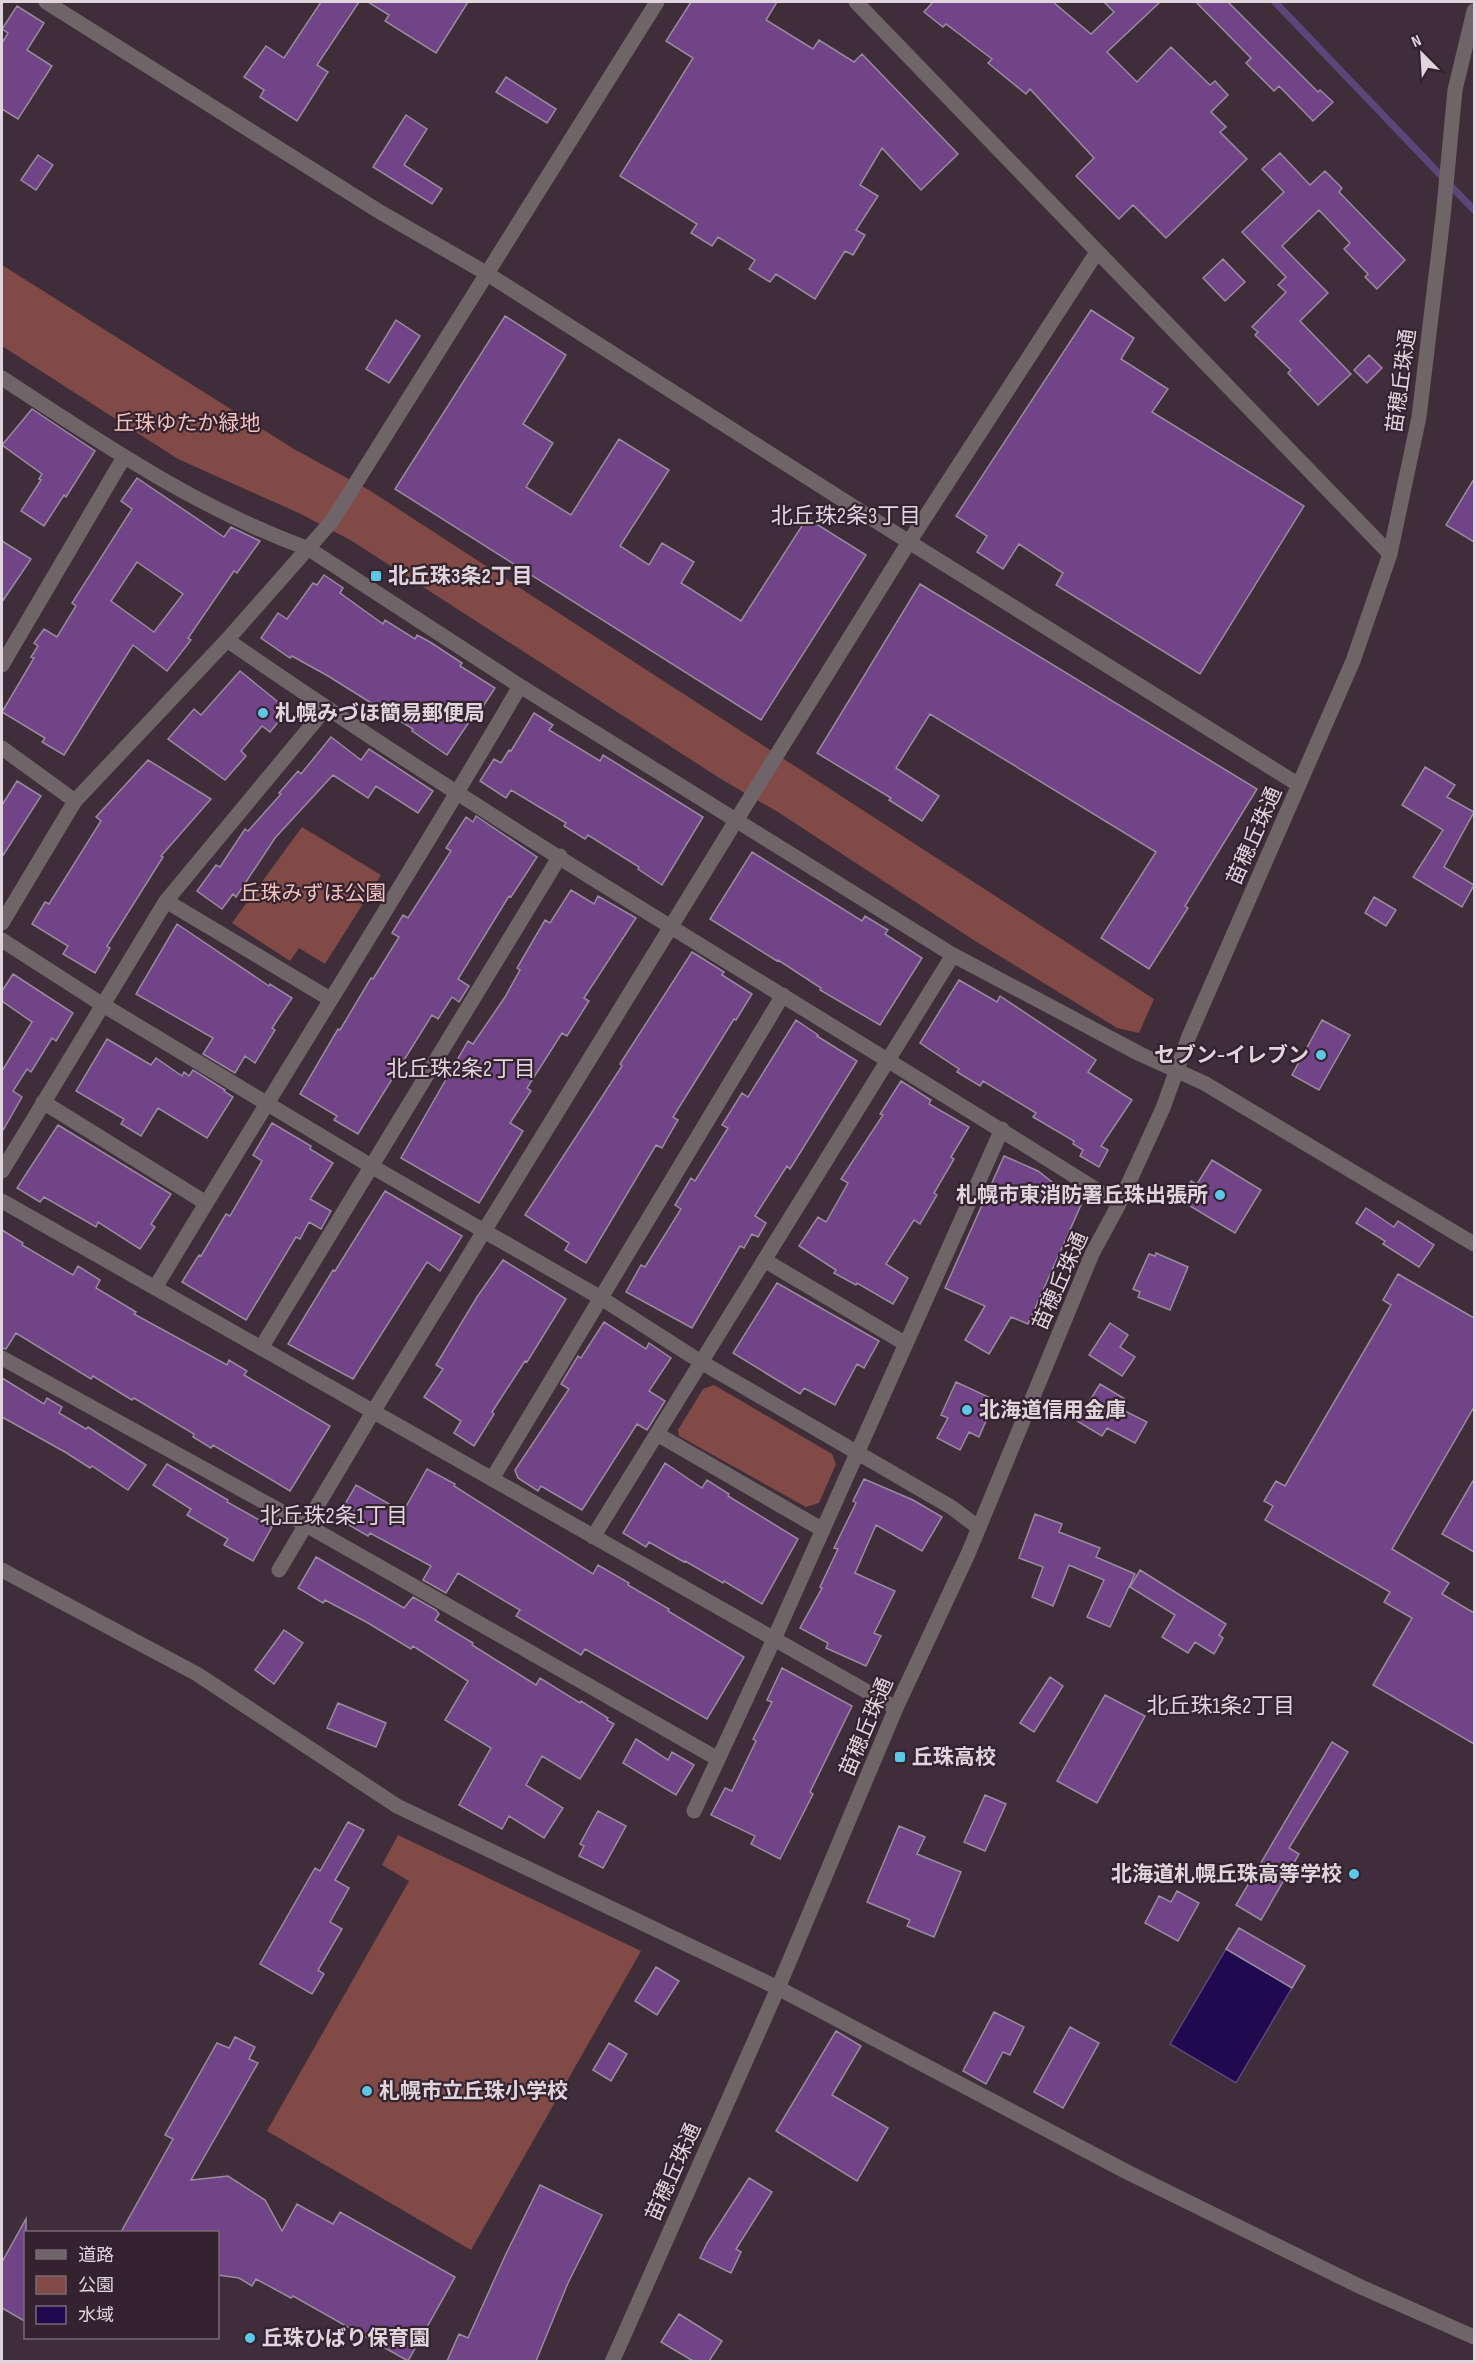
<svg xmlns="http://www.w3.org/2000/svg" width="1476" height="2363" font-family="'Sofia Sans Condensed','Noto Sans JP',sans-serif">
  <rect width="100%" height="100%" fill="#3f2d39"/>
  <!-- green -->
  <path fill="#814a46" d="M2,265L294,449L369,490L1154,999L1139,1033L1117,1028L972,939L778,812L721,779L352,541L301,514L178,459L2,346Z
    M302,827L381,875L325,964L299,948L290,961L232,923Z
    M714,1385L832,1454L836,1464L819,1503L806,1507L679,1436L678,1430L703,1389Z
    M398,1835L641,1951L471,2250L267,2131L409,1881L382,1865Z"/>
  <!-- water -->
  <path fill="#21094f" stroke="#5a467a" stroke-width="1.5" d="M1226,1949L1292,1988L1236,2083L1170,2044Z"/>
  <g fill="none" stroke-linecap="round" stroke-linejoin="round">
    <!-- stream -->
    <path stroke="#5a467a" stroke-width="7" d="M1275,2L1474,210"/>
  </g>
  <!-- building -->
  <path fill="#714487" stroke="#988b9f" stroke-width="1.5" fill-rule="evenodd" d="M321,2H359L317,65L328,72L297,121L260,97L264,90L244,77L266,46L284,58Z
    M368,2H468L436,53L385,21L389,15Z
    M691,2H777L766,20L813,49L819,40L854,62L862,54L958,154L921,190L882,148L860,185L878,196L856,230L865,235L853,255L845,251L815,299L776,274L770,282L749,269L755,260L718,237L712,246L691,233L697,224L620,176L693,58L666,41Z
    M933,2H1053L1091,34L1114,12L1104,2H1160L1107,52L1137,82L1171,47L1210,85L1215,81L1228,95L1211,112L1226,127L1220,132L1247,159L1166,238L1133,205L1119,219L1076,176L1094,158L1030,89L1026,94L988,63L992,59L946,24L943,27L924,12Z
    M1196,2H1228L1318,92L1320,90L1333,102L1313,121L1279,86L1274,91L1246,63L1251,58Z
    M17,6L44,23L27,50L52,66L18,119L2,109V43L8,33L2,29Z
    M506,77L556,109L547,123L496,92Z
    M406,115L427,129L404,165L442,189L432,204L373,167Z
    M1280,153L1310,185L1325,171L1342,188L1339,192L1405,260L1377,289L1365,277L1368,274L1344,249L1350,243L1319,210L1282,246L1328,293L1300,321L1351,374L1318,405L1288,373L1291,370L1255,335L1258,332L1252,327L1286,292L1278,285L1286,277L1242,232L1284,192L1262,169Z
    M38,155L53,165L36,190L21,180Z
    M1223,259L1245,282L1225,301L1203,278Z
    M1091,310L1134,338L1121,359L1168,389L1152,412L1304,506L1200,674L1056,585L1063,573L1019,544L1003,569L977,552L987,536L956,516Z
    M505,316L566,355L523,424L553,443L526,487L571,515L619,439L669,470L620,546L649,565L662,543L694,562L681,583L741,621L807,518L866,555L761,720L395,489Z
    M396,320L420,336L389,383L366,369Z
    M1369,355L1382,368L1367,383L1354,370Z
    M32,409L95,451L66,497L64,495L44,526L21,511L41,480L39,479L42,474L2,445Z
    M137,478L224,537L231,527L260,541L237,573L234,571L188,638L191,640L167,671L133,645L64,755L42,742L45,738L2,712L34,658L31,657L38,646L34,643L44,629L57,637L76,606L72,603L132,509L121,501ZM137,562L183,594L154,632L111,601Z
    M1474,479V542L1446,525Z
    M2,541L31,559L2,602Z
    M324,575L343,588L340,593L383,624L385,620L415,639L417,635L430,642L462,663L460,666L495,688L476,717L473,716L447,755L412,731L413,729L328,676L292,656L290,658L261,638L278,613L287,619L313,583L317,585Z
    M920,584L1257,789L1185,906L1188,908L1149,969L1101,938L1156,852L930,714L896,768L939,796L922,821L889,800L891,798L817,753Z
    M240,671L288,710L270,732L262,726L241,751L246,756L225,780L168,739L194,709L201,715Z
    M534,713L553,725L549,730L600,761L603,755L703,817L662,885L638,869L639,867L588,835L585,839L564,826L566,823L511,790L506,798L480,781L494,759L501,763L509,750L511,751Z
    M331,737L361,760L369,749L433,791L418,813L376,786L368,798L333,775L275,838L236,897L233,894L222,909L197,891L216,865L220,867L245,829L248,831L281,794L279,793L298,771L301,774Z
    M148,760L211,799L161,856L163,857L107,946L110,948L95,973L63,954L68,946L32,924L45,902L49,904L101,821L96,817Z
    M1425,767L1455,785L1447,797L1474,812L1444,867L1474,885L1462,907L1413,877L1443,830L1402,805Z
    M17,781L41,796L2,857V805Z
    M476,816L537,857L511,897L509,896L458,979L469,986L459,1002L452,997L438,1019L432,1015L358,1134L334,1120L337,1116L300,1094L338,1029L340,1030L371,978L373,979L399,937L392,933L403,915L408,918L451,851L446,848L466,817L473,822Z
    M752,852L862,921L865,916L888,930L885,934L922,958L880,1025L820,990L821,988L778,960L777,961L710,919Z
    M571,890L594,904L598,896L636,918L584,998L589,1001L567,1036L562,1033L527,1088L531,1091L510,1123L523,1131L479,1203L401,1158L468,1041L473,1044L505,997L520,970L517,968L545,920L550,923Z
    M1374,897L1396,910L1386,926L1365,913Z
    M177,924L269,986L270,984L292,998L272,1028L275,1030L255,1063L245,1056L235,1073L203,1054L213,1038L136,994Z
    M692,952L724,972L722,975L752,994L736,1020L734,1019L673,1117L678,1120L668,1137L662,1148L656,1145L586,1263L565,1250L569,1243L525,1215L622,1066L620,1064Z
    M13,974L73,1013L56,1041L52,1038L31,1072L27,1069L13,1091L22,1097L2,1132V1071L32,1022L2,1001V991Z
    M959,980L997,1002L1000,996L1096,1060L1088,1072L1132,1100L1101,1146L1108,1150L1099,1167L1080,1156L1083,1150L1073,1144L1074,1141L1033,1117L1036,1113L983,1081L980,1086L957,1072L959,1069L920,1043Z
    M796,1020L818,1035L817,1036L857,1061L790,1169L787,1166L755,1216L766,1223L758,1237L752,1234L744,1248L740,1246L692,1328L626,1292L641,1265L645,1267L681,1209L675,1205L691,1178L695,1181L728,1128L722,1125L742,1093L748,1097Z
    M1322,1020L1350,1035L1319,1090L1292,1075Z
    M107,1039L151,1065L156,1058L182,1076L184,1072L189,1076L193,1070L225,1090L224,1091L233,1097L207,1138L158,1108L141,1136L121,1124L124,1119L76,1091Z
    M901,1081L931,1100L929,1104L969,1127L951,1157L954,1159L934,1193L937,1195L920,1224L914,1220L886,1264L908,1278L893,1304L857,1283L856,1285L834,1273L836,1270L799,1246L818,1217L826,1222L848,1183L841,1179L883,1115L880,1114Z
    M272,1123L311,1146L310,1149L333,1163L310,1199L331,1211L321,1229L309,1222L300,1239L296,1237L246,1320L182,1282L199,1255L201,1256L226,1214L230,1216L262,1161L253,1155Z
    M58,1125L171,1194L151,1224L155,1227L140,1249L98,1222L96,1227L44,1197L40,1202L17,1188Z
    M1004,1156L1038,1171L1081,1205L1028,1324L1011,1317L989,1354L965,1340L985,1306L945,1288Z
    M1212,1160L1261,1190L1235,1233L1180,1200L1191,1181L1197,1184Z
    M385,1191L462,1236L440,1271L427,1262L353,1379L288,1344L333,1270L335,1271Z
    M1366,1208L1394,1227L1398,1221L1434,1245L1419,1267L1383,1244L1385,1241L1356,1223Z
    M2,1230L23,1243L22,1245L73,1275L78,1266L100,1280L96,1288L136,1312L134,1314L227,1365L229,1360L247,1371L244,1375L330,1426L290,1491L213,1445L211,1448L193,1437L194,1434L134,1398L132,1400L93,1376L91,1379L16,1333L6,1349L2,1348Z
    M1156,1253L1188,1267L1170,1310L1138,1297L1140,1292L1133,1289L1149,1254L1155,1256Z
    M503,1260L566,1299L527,1362L525,1361L492,1412L494,1414L474,1446L454,1433L461,1421L424,1397L443,1369L436,1365L477,1297Z
    M1398,1274L1474,1318V1407L1392,1549L1449,1583L1442,1594L1474,1613V1744L1373,1685L1412,1618L1384,1602L1390,1592L1265,1520L1273,1506L1264,1501L1276,1481L1285,1486L1391,1305L1383,1300Z
    M777,1283L879,1341L864,1368L857,1364L835,1405L804,1388L800,1394L733,1353Z
    M604,1322L646,1349L649,1343L671,1358L649,1391L665,1401L647,1430L637,1424L582,1510L541,1486L538,1491L518,1478L515,1470L569,1389L561,1384L578,1356L581,1358Z
    M1110,1323L1128,1335L1120,1347L1135,1357L1122,1376L1089,1355Z
    M2,1378L44,1404L47,1398L62,1407L59,1413L86,1429L88,1427L146,1465L128,1490L92,1466L90,1468L65,1452L2,1417Z
    M956,1382L995,1400L979,1437L969,1432L960,1450L937,1438L948,1418L941,1415Z
    M1100,1384L1125,1399L1119,1408L1147,1422L1135,1443L1107,1428L1102,1436L1077,1421Z
    M665,1463L702,1488L707,1480L729,1494L728,1496L798,1539L762,1604L724,1581L723,1583L685,1561L684,1562L649,1542L646,1547L623,1533Z
    M167,1464L228,1500L227,1502L272,1527L253,1561L224,1545L228,1539L187,1515L191,1509L153,1485Z
    M427,1469L455,1484L454,1486L593,1574L598,1565L629,1583L628,1585L669,1609L668,1611L744,1657L707,1719L585,1649L581,1655L516,1616L520,1610L458,1573L446,1593L423,1580L431,1566L370,1533L368,1536L337,1518L356,1485L403,1512Z
    M864,1479L913,1500L942,1517L922,1551L876,1525L855,1573L895,1591L874,1633L881,1636L866,1666L826,1648L828,1643L800,1628L822,1588L820,1587L838,1549L834,1548L856,1503L853,1501Z
    M1474,1479V1552L1442,1534Z
    M1035,1514L1062,1524L1059,1532L1100,1548L1096,1557L1135,1574L1110,1627L1087,1617L1104,1580L1069,1565L1053,1606L1032,1597L1043,1567L1019,1558Z
    M316,1557L404,1608L413,1597L436,1610L439,1614L435,1620L473,1643L472,1645L536,1685L540,1678L580,1703L581,1701L608,1718L607,1720L614,1724L580,1779L542,1756L526,1785L563,1808L544,1838L509,1816L502,1829L459,1805L491,1748L445,1720L468,1681L413,1646L411,1649L368,1623L325,1600L323,1603L298,1588Z
    M1140,1570L1226,1624L1219,1635L1223,1638L1214,1654L1195,1642L1188,1653L1162,1637L1175,1615L1130,1587Z
    M284,1630L303,1643L274,1684L255,1670Z
    M782,1668L852,1706L810,1792L813,1794L780,1859L751,1844L755,1836L711,1815L725,1788L732,1791L756,1741L753,1739L772,1702L767,1700Z
    M1050,1677L1063,1686L1034,1732L1020,1723Z
    M1105,1695L1145,1716L1097,1803L1057,1781Z
    M338,1703L386,1723L376,1747L327,1728Z
    M636,1739L668,1760L672,1752L694,1765L676,1795L623,1763Z
    M1332,1742L1348,1752L1289,1848L1299,1854L1261,1920L1236,1905Z
    M985,1795L1006,1804L985,1851L964,1842Z
    M598,1811L626,1826L603,1868L579,1856L584,1846L580,1844Z
    M348,1822L364,1830L335,1880L349,1888L330,1922L342,1929L318,1970L324,1974L312,1994L260,1964L315,1868L320,1871Z
    M899,1826L925,1837L917,1854L961,1872L934,1937L907,1926L910,1920L867,1902Z
    M1177,1891L1199,1903L1178,1941L1145,1923L1159,1896L1171,1902Z
    M1239,1928L1305,1966L1292,1988L1226,1949Z
    M656,1967L679,1981L657,2015L635,2001Z
    M994,2012L1024,2027L1010,2055L1003,2052L986,2084L963,2071Z
    M1070,2027L1099,2043L1063,2108L1034,2092Z
    M836,2031L861,2046L832,2095L888,2128L857,2181L776,2131Z
    M235,2037L255,2047L249,2059L258,2063L191,2180L228,2176L265,2200L282,2231L297,2204L333,2224L340,2212L455,2277L408,2361L293,2296L291,2298L256,2279L252,2286L239,2278L218,2275V2232H121L173,2139L165,2135L217,2043L229,2048Z
    M609,2043L627,2054L611,2081L593,2070Z
    M749,2178L772,2192L736,2249L741,2252L731,2273L700,2258L707,2243Z
    M540,2185L602,2215L568,2283L536,2361H447L459,2334L468,2338L505,2256Z
    M26,2219V2322L2,2308V2262Z
    M679,2314L722,2341L709,2361H693L661,2342Z"/>
  <g fill="none" stroke-linecap="round" stroke-linejoin="round">
    <!-- minor -->
    <path stroke="#6f6467" stroke-width="15" d="M46,2L380,212L486,273L909,542L1299,785
      M856,2L1390,554
      M2,378C100,442 198,509 309,549L520,686L953,955L1140,1054L1204,1083L1474,1244
      M227,640C516,840 822,1016 1119,1204
      M2,665L124,457
      M2,748L75,801
      M166,901L330,999
      M2,923L75,801L227,640L332,521L657,2
      M2,940L103,1005L371,1166L601,1298L701,1362L951,1507L979,1528
      M43,1102L206,1203
      M2,1171L166,901L326,708
      M2,1201L896,1708
      M764,1260L906,1344
      M155,1288C275,1087 402,889 520,686
      M261,1348L560,856
      M2,1358L306,1525L718,1759
      M657,1434L823,1530
      M492,1479L783,995
      M593,1537L953,955
      M2,1570L197,1674L397,1806L778,1988L1129,2173L1361,2287L1474,2337
      M279,1570L373,1412L737,819L909,542L1097,252
      M694,1811L774,1639L1002,1129
      M612,2362L778,1988L896,1708L968,1554L1092,1254L1119,1204L1163,1108L1189,1036L1353,661L1390,554L1419,417L1443,217L1455,90L1474,11"/>
  </g>
  <!-- markers -->
  <g fill="#5ac8e6" stroke="#34232f" stroke-width="2">
    <rect x="370" y="570" width="12" height="12" rx="3"/>
    <circle cx="263" cy="713" r="6"/>
    <circle cx="1321" cy="1055" r="6"/>
    <circle cx="1220" cy="1195" r="6"/>
    <circle cx="967" cy="1410" r="6"/>
    <rect x="894" y="1751" width="12" height="12" rx="3"/>
    <circle cx="1354" cy="1874" r="6"/>
    <circle cx="367" cy="2091" r="6"/>
    <circle cx="250" cy="2338" r="6"/>
  </g>
  <g text-anchor="middle" stroke-width="4.5" stroke-linejoin="round" paint-order="stroke">
    <!-- street labels -->
    <g font-size="21" fill="#e0d5dd" stroke="#34232f">
      <text transform="translate(1401 381) rotate(-82)" y="7">苗穂丘珠通</text>
      <text transform="translate(1254 836) rotate(-66)" y="7">苗穂丘珠通</text>
      <text transform="translate(1060 1281) rotate(-66)" y="7">苗穂丘珠通</text>
      <text transform="translate(866 1727) rotate(-67)" y="7">苗穂丘珠通</text>
      <text transform="translate(673 2172) rotate(-66)" y="7">苗穂丘珠通</text>
    </g>
    <!-- park labels -->
    <g font-size="21" fill="#f4c2bd" stroke="#34232f">
      <text x="187" y="430">丘珠ゆたか緑地</text>
      <text x="313" y="900">丘珠みずほ公園</text>
    </g>
    <!-- poi labels -->
    <g font-size="21" font-weight="bold" fill="#e0d5dd" stroke="#34232f" text-anchor="start">
      <text x="388" y="583">北丘珠3条2丁目</text>
      <text x="275" y="720">札幌みづほ簡易郵便局</text>
      <text x="1309" y="1062" text-anchor="end">セブン-イレブン</text>
      <text x="1208" y="1202" text-anchor="end">札幌市東消防署丘珠出張所</text>
      <text x="979" y="1417">北海道信用金庫</text>
      <text x="912" y="1764">丘珠高校</text>
      <text x="1342" y="1881" text-anchor="end">北海道札幌丘珠高等学校</text>
      <text x="379" y="2098">札幌市立丘珠小学校</text>
      <text x="262" y="2345">丘珠ひばり保育園</text>
    </g>
    <!-- neighbourhood labels -->
    <g font-size="22" fill="#e0d5dd" stroke="#34232f">
      <text x="846" y="523">北丘珠2条3丁目</text>
      <text x="461" y="1076">北丘珠2条2丁目</text>
      <text x="334" y="1523">北丘珠2条1丁目</text>
      <text x="1221" y="1713">北丘珠1条2丁目</text>
    </g>
  </g>
  <!-- border -->
  <rect width="1476" height="2363" fill="none" stroke="#e0d5dd" stroke-width="6"/>
  <!-- legend -->
  <rect x="24" y="2231" width="195" height="108" fill="#34232f" stroke="#796a75" stroke-width="1.5"/>
  <rect x="36" y="2250" width="30" height="9" fill="#6f6467" stroke="#796a75" stroke-width="1.5"/>
  <text x="78" y="2261" font-size="18" fill="#e0d5dd">道路</text>
  <rect x="36" y="2276" width="30" height="18" fill="#814a46" stroke="#796a75" stroke-width="1.5"/>
  <text x="78" y="2291" font-size="18" fill="#e0d5dd">公園</text>
  <rect x="36" y="2306" width="30" height="18" fill="#21094f" stroke="#796a75" stroke-width="1.5"/>
  <text x="78" y="2321" font-size="18" fill="#e0d5dd">水域</text>
  <!-- north arrow -->
  <g transform="translate(1422 54) rotate(336)" stroke="#34232f" stroke-width="4.5" paint-order="stroke">
  <path d="M0-4.5L10 22L0 15L-10 22Z" fill="#e0d5dd"/>
  <text y="-9" font-size="16" font-weight="bold" text-anchor="middle" fill="#e0d5dd">N</text>
  </g>
</svg>
